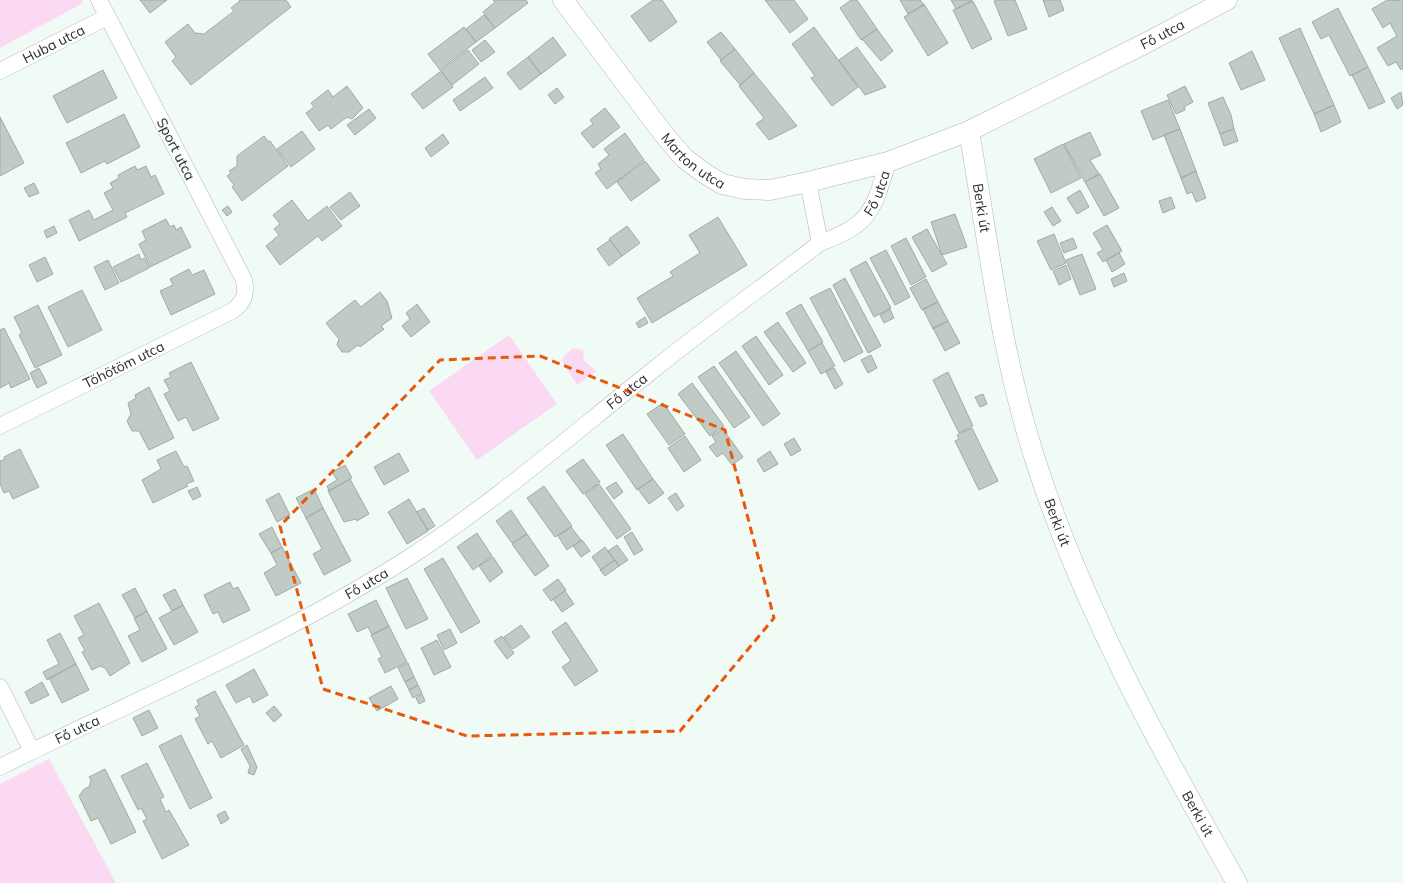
<svg xmlns="http://www.w3.org/2000/svg" width="1403" height="883" font-family="Mulish,sans-serif">
  <rect width="100%" height="100%" fill="#f1fbf5"/>
  <!-- green -->
  <path fill="#fbd9f3" d="M0,0H82L83,3L0,48Z
    M509,335L557,404L477,460L429,391Z
    M573,348L583,350L584,361L596,371L577,385L562,361L563,357Z
    M49,759L116,883H0V784Z"/>
  <!-- building -->
  <path fill="#c1cbc5" stroke="#a1aba5" d="M140,0H167L150,13Z
    M239,0H286L291,7L191,85L172,61L176,57L165,42L188,24L195,33L204,34L234,11L231,8L240,1Z
    M493,0H526L528,3L495,28L483,12L495,2Z
    M653,0H662L677,22L650,42L631,16Z
    M765,0H794L808,19L790,33Z
    M851,0H857L877,29L861,40L840,8Z
    M900,0H920L924,5L908,14Z
    M951,0H971L972,1L956,9Z
    M997,0H1015L1027,29L1008,36L994,1Z
    M1043,0H1060L1064,10L1049,17Z
    M1387,0L1403,1V68L1401,70L1396,62L1388,66L1377,48L1397,36L1390,23L1383,28L1372,9Z
    M973,1L992,39L972,49L953,10Z
    M924,4L948,43L928,56L904,17Z
    M1338,8L1368,67L1350,76L1329,35L1321,39L1312,22Z
    M484,15L495,28L476,42L466,29Z
    M464,27L476,42L440,70L428,54Z
    M814,27L858,87L832,106L811,78L815,76L792,44Z
    M1300,28L1334,105L1314,114L1279,38Z
    M877,29L893,51L881,61L862,39Z
    M721,32L735,49L721,60L707,42Z
    M553,37L566,55L541,74L528,57Z
    M485,40L495,52L481,62L472,50Z
    M857,47L886,87L865,95L839,60Z
    M735,49L754,73L740,85L720,61Z
    M468,50L479,64L452,85L441,71Z
    M1252,51L1265,80L1241,90L1229,63Z
    M528,57L541,74L520,90L507,73Z
    M1368,67L1385,102L1369,109L1352,75Z
    M103,70L117,98L67,123L53,96Z
    M441,71L453,87L423,109L411,94Z
    M754,73L797,126L769,140L756,124L764,118L739,86Z
    M485,77L493,88L460,111L453,100Z
    M347,86L363,108L352,119L347,117L331,129L328,125L319,131L306,113L314,107L311,103L328,90L333,97Z
    M1185,86L1193,102L1184,107L1185,110L1176,114L1167,95Z
    M557,88L564,97L555,104L548,95Z
    M1401,92L1403,105L1397,109L1391,98Z
    M1223,97L1231,115L1234,129L1220,134L1208,103Z
    M1168,100L1180,129L1153,140L1141,111Z
    M1334,105L1341,122L1321,132L1314,114Z
    M605,108L620,127L593,148L581,133L593,124L590,120Z
    M369,109L376,118L355,135L347,125Z
    M124,114L140,147L107,164L105,161L81,173L66,143Z
    M0,117L24,163L0,176Z
    M1180,129L1196,171L1181,178L1164,135Z
    M1234,129L1238,141L1224,146L1220,134Z
    M302,131L315,149L291,167L277,149Z
    M1090,132L1101,155L1090,160L1099,174L1085,182L1064,144Z
    M625,133L644,160L607,189L595,173L601,169L598,164L609,155L604,149Z
    M443,134L449,143L431,157L425,148Z
    M264,136L269,142L270,141L288,166L242,201L232,187L234,185L227,176L231,173L229,171L237,166V156Z
    M1063,144L1081,178L1051,193L1034,159Z
    M645,161L660,180L631,201L617,182Z
    M135,166L137,170L146,166L151,177L155,175L164,194L125,213L127,217L79,241L69,220L89,210L94,220L113,210L104,193L113,188L110,183L119,178L118,175Z
    M1196,171L1206,198L1196,202L1192,192L1187,194L1181,178Z
    M1100,174L1119,208L1104,216L1085,182Z
    M34,183L39,193L29,197L24,188Z
    M1080,190L1089,207L1077,214L1067,198Z
    M350,192L360,206L341,220L330,207Z
    M1171,197L1175,208L1163,213L1159,201Z
    M292,200L308,221L327,206L342,226L322,241L318,236L280,265L266,246L279,235L274,229L280,224L273,215Z
    M228,206L232,212L227,216L222,210Z
    M1052,207L1061,221L1053,226L1044,212Z
    M955,214L967,247L942,255L931,222Z
    M718,217L747,265L652,323L637,298L673,276L670,272L700,253L689,235Z
    M166,219L170,227L174,225L176,230L181,227L191,247L150,267L139,244L146,240L142,231Z
    M1107,225L1122,251L1103,262L1097,253L1103,250L1093,233Z
    M54,226L57,233L47,238L44,231Z
    M627,226L640,243L622,256L609,239Z
    M927,229L947,264L932,272L912,237Z
    M1054,234L1066,263L1051,270L1037,241Z
    M906,238L926,277L911,285L891,246Z
    M1073,238L1077,248L1064,253L1060,243Z
    M610,240L622,256L609,266L597,249Z
    M886,250L910,297L895,305L870,258Z
    M1119,253L1125,264L1112,272L1106,260Z
    M139,254L141,260L144,258L149,268L121,282L113,267Z
    M1082,254L1096,289L1080,295L1066,260Z
    M45,257L53,274L37,282L29,265Z
    M108,260L119,283L105,290L94,267Z
    M866,261L891,308L874,317L850,270Z
    M1066,265L1071,279L1059,285L1053,271Z
    M189,269L192,275L204,270L215,294L171,315L160,291L173,285L170,279Z
    M1124,273L1127,281L1114,287L1111,279Z
    M845,278L881,346L868,353L833,285Z
    M926,279L938,302L922,310L910,288Z
    M830,288L863,352L844,362L810,298Z
    M82,290L102,330L68,347L48,307Z
    M380,292L387,301L392,318L381,326L384,329L360,347L358,345L349,352H342L337,345L339,339L326,323L355,300L361,307Z
    M938,302L948,321L933,329L923,309Z
    M417,304L430,322L411,337L402,326L410,319L406,313Z
    M801,304L823,342L808,351L786,313Z
    M38,305L62,355L35,368L19,335L22,333L14,317Z
    M890,309L894,318L884,323L880,315Z
    M645,317L648,323L639,328L636,323Z
    M948,321L960,343L945,351L933,328Z
    M778,322L806,363L793,372L764,332Z
    M4,328L30,379L11,388L9,383L0,388V330Z
    M756,336L783,375L769,385L742,346Z
    M822,343L835,366L821,374L808,351Z
    M736,351L780,414L763,426L719,363Z
    M871,355L877,368L868,373L861,360Z
    M191,362L219,419L193,431L186,417L178,421L164,394L170,391L164,380L171,377L169,373Z
    M714,366L750,417L734,428L698,377Z
    M39,368L47,383L37,388L30,373Z
    M834,368L843,384L835,389L826,372Z
    M948,372L973,426L959,433L933,380Z
    M692,383L724,426L710,436L678,394Z
    M149,387L174,438L149,450L139,431H132L127,421L131,414L128,403L136,398L135,395Z
    M983,394L987,404L980,407L975,397Z
    M663,403L685,434L669,445L647,414Z
    M972,428L998,481L979,490L955,441L959,439L957,435Z
    M723,429L743,457L732,465L723,453L717,457L709,447L716,442L712,436Z
    M623,434L653,479L637,490L606,445Z
    M685,436L701,460L684,472L668,448Z
    M794,438L801,450L791,456L784,444Z
    M20,449L39,487L13,499L9,491L4,493L0,484V461L5,459L4,457Z
    M176,451L184,467L187,466L194,481L186,484L188,486L153,503L142,480L161,469L157,460Z
    M770,451L778,464L764,472L757,460Z
    M399,453L409,471L384,485L374,467Z
    M583,459L600,482L583,494L566,471Z
    M345,465L352,478L329,491L327,486L337,480L332,472Z
    M350,479L369,514L357,521L356,519L344,522L328,491Z
    M653,479L664,493L649,504L638,489Z
    M616,482L623,492L614,499L606,488Z
    M599,484L631,529L617,539L585,494Z
    M544,486L572,526L555,537L527,498Z
    M197,487L201,496L193,500L188,491Z
    M314,489L323,508L306,518L296,498Z
    M279,493L290,515L277,522L266,500Z
    M676,493L684,506L677,511L668,498Z
    M409,499L428,531L407,544L388,512Z
    M323,508L351,561L324,575L313,554L322,549L306,518Z
    M424,508L435,526L428,530L417,512Z
    M511,510L527,534L512,543L496,521Z
    M272,527L282,547L271,553L259,534Z
    M571,527L581,540L567,550L558,536Z
    M632,532L643,550L634,555L624,537Z
    M477,533L492,556L473,570L457,547Z
    M527,534L549,566L535,576L512,544Z
    M582,540L590,551L581,557L573,546Z
    M617,545L628,560L619,566L608,551Z
    M282,547L301,583L276,596L264,573L277,565L271,553Z
    M605,547L614,560L601,570L592,557Z
    M493,557L503,572L490,582L479,566Z
    M443,558L480,622L461,633L424,569Z
    M615,560L619,566L605,576L600,570Z
    M407,578L428,619L406,629L386,588Z
    M558,579L566,590L551,601L543,590Z
    M230,582L233,589L238,587L250,610L223,623L218,612L213,614L204,595Z
    M135,588L147,611L135,618L122,595Z
    M175,589L183,605L172,611L163,595Z
    M565,591L574,604L562,612L553,599Z
    M376,600L389,626L372,635L368,627L357,632L348,614Z
    M99,603L130,663L110,676L105,668L100,666L92,670L82,652L85,651L78,638L84,635L74,616Z
    M183,605L198,632L174,645L159,618Z
    M147,611L167,649L142,662L128,636L140,630L134,618Z
    M566,622L598,671L575,686L562,667L571,661L552,632Z
    M521,625L530,637L513,649L504,637Z
    M389,626L407,662L385,673L378,659L382,657L371,635Z
    M450,629L457,643L444,650L437,635Z
    M60,633L76,664L47,680L43,672L59,664L47,640Z
    M502,636L514,653L507,659L494,641Z
    M437,640L451,667L434,675L421,648Z
    M408,663L414,677L405,682L398,668Z
    M76,664L89,690L62,703L49,678Z
    M254,669L268,695L253,703L250,696L236,703L226,685Z
    M414,677L418,685L409,690L405,682Z
    M42,682L49,695L31,704L25,692Z
    M418,685L422,693L413,698L409,690Z
    M391,686L398,699L377,711L369,698Z
    M215,691L244,745L221,758L212,741L208,744L195,719L200,716L195,707L199,705L197,700Z
    M422,694L425,701L419,704L416,698Z
    M274,706L282,715L274,722L266,713Z
    M149,710L158,728L142,736L133,718Z
    M181,735L212,798L190,809L159,746Z
    M247,745L257,767L254,775L248,773L250,766L241,749Z
    M147,763L164,797L160,799L166,812L169,810L189,845L162,859L143,821L147,819L141,808L138,810L121,776Z
    M105,769L136,832L111,844L98,818L91,821L79,796L84,789L89,787L91,780L89,777Z
    M225,811L229,819L221,824L217,815Z"/>
  <g fill="none" stroke-linecap="round" stroke-linejoin="round">
    <defs>
      <g id="minor">
        <path id="s1" d="M0,71L107,17"/>
        <path d="M808,182L820,243"/>
        <path id="s2" d="M0,426L232,311C244,303 247,294 244,280L99,0"/>
        <path d="M0,687L32,751"/>
        <path id="s3" d="M0,767C134,700 275,642 402,562C490,506 570,436 652,371C706,327 764,286 820,243C871,224 873,211 888,162"/>
      </g>
      <g id="tertiary">
        <path id="s4" d="M563,0L662,132L684,158L704,173L722,184L745,189L770,190L808,182L888,162L969,131L1146,43L1227,0"/>
        <path id="s5" d="M969,131C988,239 1000,350 1034,456C1082,607 1159,746 1237,883"/>
      </g>
    </defs>
    <!-- minor casing -->
    <use href="#minor" stroke="#afb8b2" stroke-width="17"/>
    <!-- tertiary casing -->
    <use href="#tertiary" stroke="#afb8b2" stroke-width="21"/>
    <!-- minor -->
    <use href="#minor" stroke="#fff" stroke-width="16"/>
    <!-- tertiary -->
    <use href="#tertiary" stroke="#fff" stroke-width="20"/>
  </g>
  <!-- marked area -->
  <path fill="none" stroke="#e8590c" stroke-width="3" stroke-dasharray="8 5" stroke-linejoin="round" d="M540,356L725,430L774,618L680,731L467,736L323,689L280,526L440,360Z"/>
  <g text-anchor="middle" stroke-width="3" stroke-linejoin="round" paint-order="stroke">
    <!-- street labels -->
    <g font-size="14" fill="#2a2e2c" stroke="#f1fbf5">
      <text dy="5" stroke="none"><textPath href="#s4" startOffset="718">Fő utca</textPath></text>
      <text dy="5" stroke="none"><textPath href="#s1" startOffset="60">Huba utca</textPath></text>
      <text transform="translate(176 149) rotate(63)" y="5">Sport utca</text>
      <text dy="5" stroke="none"><textPath href="#s4" startOffset="208">Marton utca</textPath></text>
      <text dy="5" stroke="none"><textPath href="#s3" startOffset="1057">Fő utca</textPath></text>
      <text dy="5" stroke="none"><textPath href="#s5" startOffset="78">Berki út</textPath></text>
      <text dy="5" stroke="none"><textPath href="#s2" startOffset="138">Töhötöm utca</textPath></text>
      <text dy="5" stroke="none"><textPath href="#s3" startOffset="734">Fő utca</textPath></text>
      <text dy="5" stroke="none"><textPath href="#s5" startOffset="402">Berki út</textPath></text>
      <text dy="5" stroke="none"><textPath href="#s3" startOffset="410">Fő utca</textPath></text>
      <text dy="5" stroke="none"><textPath href="#s3" startOffset="86">Fő utca</textPath></text>
      <text dy="5" stroke="none"><textPath href="#s5" startOffset="726">Berki út</textPath></text>
    </g>
  </g>
</svg>
